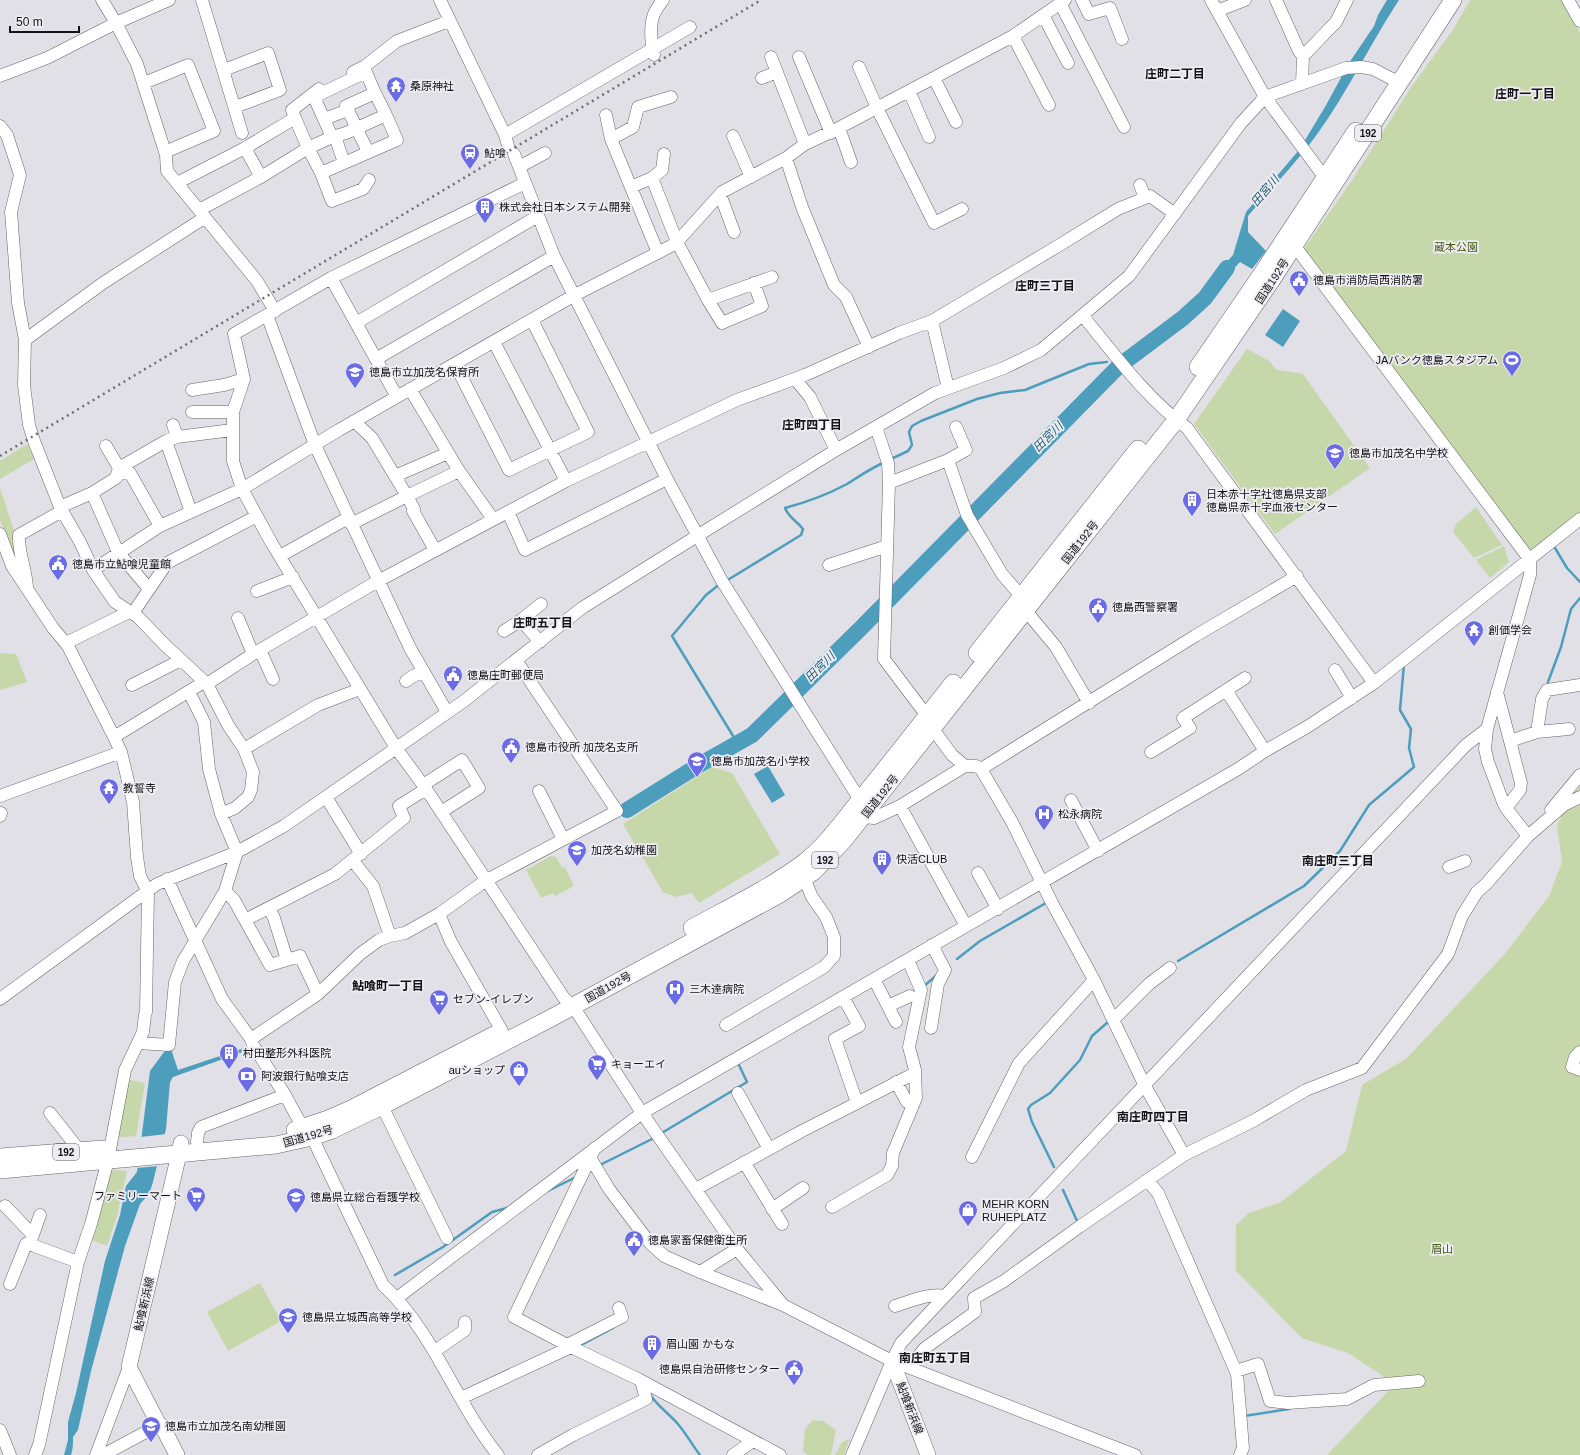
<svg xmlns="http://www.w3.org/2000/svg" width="1580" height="1455" font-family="Helvetica,'Noto Sans JP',sans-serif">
  <rect width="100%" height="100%" fill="#e0e0e6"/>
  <!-- green -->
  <path fill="#c6d7aa" d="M1470,0H1562L1580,33V512L1532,552L1529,550L1307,254L1305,247L1353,179L1410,89L1454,28Z
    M1247,349L1269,361L1277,370L1303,374L1370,468L1275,534L1194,424Z
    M27,444L34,459L0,479V461Z
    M0,488L15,534L13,539L20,565L17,563L0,520Z
    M1476,507L1502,545L1474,558L1453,532L1456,524Z
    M1504,546L1509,562L1490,578L1476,560Z
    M0,653L16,654L27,682L0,690Z
    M712,767L732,773L780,854L699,903L692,893L676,897L663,892L623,824Z
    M1580,787V1455H1327L1395,1384L1348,1353L1302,1338L1236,1271V1225L1249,1213L1281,1202L1346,1151L1362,1085L1406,1059L1504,955L1549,896L1562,862L1557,825L1572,795Z
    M551,856L556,857L562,868L565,867L574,886L555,896L553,893L541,898L526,870Z
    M126,1079L145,1083L136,1136L112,1138Z
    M110,1170L127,1171L117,1216L107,1246L89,1239Z
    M260,1283L281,1321L228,1351L207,1312Z
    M813,1420L823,1421L836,1430L831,1455H808L803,1452L805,1429Z
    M850,1439L844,1455H835L842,1442Z"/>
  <!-- water -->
  <path fill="#4d9ebd" d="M1387,0H1399C1368,47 1344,100 1309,145C1290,169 1268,192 1248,216V232L1266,251L1252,269L1240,262L1217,287L1210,281L1233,255L1246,212L1299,150L1325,107L1349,63L1374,26L1378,15Z
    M1283,309L1300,321L1283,347L1265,335Z
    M768,766L785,795L772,803L754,774Z
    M250,1046L251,1049L173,1077L170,1082L166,1129L153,1182L149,1194L140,1204L125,1246L91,1371L78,1430L73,1437C73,1444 73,1449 71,1455H64L68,1440V1422L76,1393L105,1261L120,1215L126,1186L137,1172L150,1071L164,1052L171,1049L178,1070Z"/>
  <!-- pier -->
  <path fill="#e0e0e6" d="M167,1134L159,1166L136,1168L140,1137Z"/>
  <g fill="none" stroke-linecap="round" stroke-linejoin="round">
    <!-- stream -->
    <path stroke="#4d9ebd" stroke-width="2.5" d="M891,459L908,451L912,445L909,432L912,426L921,421L977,399L1000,393L1025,390L1089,364L1107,362
      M1555,548L1567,568L1580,582
      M726,581L801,535L803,529C797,521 789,518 785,508C807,502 827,495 847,484C860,476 871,468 885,462
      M720,584L706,595L672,636L738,744
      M1548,682L1561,647L1571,609L1580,598
      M957,959L980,941L1046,903
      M1178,961L1304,886L1340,851L1369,805L1414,767L1409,748L1411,729L1400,710L1404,664
      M924,986L937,975
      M660,1134L747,1082L738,1063
      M600,1165L654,1138
      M1054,1167L1032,1122L1028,1109L1031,1105L1050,1093L1080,1060L1092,1036L1108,1022
      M1063,1190L1078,1223
      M548,1191L576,1177
      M395,1275L443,1247L492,1212L507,1208
      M583,1344L613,1328
      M651,1396C658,1406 669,1414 677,1423C686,1433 692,1445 700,1455
      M1244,1416L1289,1409"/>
    <!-- river -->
    <path stroke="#4d9ebd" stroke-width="16" d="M627,810L699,765L752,735L861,628L1119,366L1183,318L1205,298L1227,268"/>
    <defs>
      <path id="minor" d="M102,0L116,23L137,64L166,155L167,171L257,281L275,311
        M202,0L242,133
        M440,0L505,135L508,146
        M1082,0L1089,14L1110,8L1122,39
        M1211,0L1265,97L1325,178
        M1276,0L1299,51L1303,56
        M1568,0L1580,21
        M1060,3L1124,127
        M1217,11L1245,0
        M1043,15L1068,63
        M1013,36L1049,105
        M654,55C651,48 650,25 653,17C655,10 659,5 663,0
        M771,57L805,144
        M799,57L831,133
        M859,67L877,108L934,223L962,209
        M224,70L268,53L280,90L235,107
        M353,72L365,66L397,41L449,21
        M0,76L47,58L116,23L169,0
        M762,78L777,72
        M934,78L956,122
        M144,83L188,65L214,131L165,152
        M1302,84L1303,56L1336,22L1347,0
        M909,91L929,137
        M375,93L386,115
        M606,115L611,139
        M295,118L292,110L319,89
        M324,119L348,110
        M0,126L7,135L20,175L11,212L18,303L25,340L24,385L29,425L34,441L60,507L80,542L93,570L115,602L138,617L164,644L207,684L253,654L378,581L566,481L737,400L805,375L899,333L932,321L1058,246L1118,209L1150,196L1175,214
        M839,128L851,162
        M505,135L690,27
        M335,136L344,163
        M733,136L751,177
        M332,137L314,97L366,72L375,93L346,106L368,152
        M245,148L261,177
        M514,154L554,256L667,479L722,581L860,800
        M664,154L662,170L652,178L677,242L708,300L772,277
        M786,158L802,207L834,285L846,297L869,347
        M519,167L545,153
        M321,173L332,201L363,189L369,180
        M177,183L245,148L295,118L308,148L332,137L346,133L386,115L397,140L321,173L308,148L261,177L199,210
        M525,183L331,278L234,334L244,379L233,412V461L242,489L271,542L396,748L426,789L564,998L573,1006L642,1113L737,1249L783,1305
        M1140,185L1145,198
        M631,187L652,178
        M720,194L734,232
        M1291,241L1530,560V575L1487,729L1485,749L1488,762L1503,802L1506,808L1528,836
        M658,253L611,139L633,127L638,107L671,97
        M331,278L397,397
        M708,300L722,323L762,306L754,283
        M267,315L315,445L410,648L447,712
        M1083,316C1115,355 1146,398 1187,428L1374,683L1580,519
        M932,321L948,388
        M356,323L538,216
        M25,340L103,283L204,218
        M494,342L566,481
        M376,359L554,256
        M455,364L509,470L588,432L532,320
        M795,379L810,397L836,450
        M410,389L459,471L493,519
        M192,390L224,385L244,379
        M192,412H233
        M173,425L177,437
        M876,427L888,463L889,483L884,659L927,716L933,729L952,755L965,766H976L981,769L1012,822L1052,903L1094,980L1145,1086L1184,1155
        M166,441L191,512
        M106,446L119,468
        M948,460L966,450L956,427
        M117,474L130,473L160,526
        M395,476L448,453
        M889,483L948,460L967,515L1002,574L1021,596
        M92,493L118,552L149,589
        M60,507L92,493L116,478L119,468L166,441L177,437L232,430
        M508,512L525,550L667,479
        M351,524L407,496L372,438L354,421
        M0,534L12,566L53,628L68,646L114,737L204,682
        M435,550L413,511L414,509L407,496L459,471
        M280,556L348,518
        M829,565L881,548L887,550
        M93,570L160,526L242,489L339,430L573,296L671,246L677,242L722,192L786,158L805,144L833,131L1013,36L1065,0
        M27,587C26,569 18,553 19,535L62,511
        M257,591L293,577
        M1026,611L1056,647L1089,703
        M133,613L167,563L257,516
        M238,618L253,654
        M521,620L540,642
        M504,631L521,620L541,604
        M66,643L129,612
        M260,650L273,679
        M1335,670L1352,698
        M406,681L413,676L424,672
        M132,685L181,660
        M1226,690L1265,751
        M189,692L204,722L209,769L221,814
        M1497,692L1510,741L1537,732L1542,699L1547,690L1580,685
        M1537,732L1569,729
        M244,749L318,705L360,689
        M1151,752L1190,728L1183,718L1245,678
        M981,769L1195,636L1297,576
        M423,785L462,760L479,788L441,812
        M539,791L563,839
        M0,796L121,752
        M326,797L361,854
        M1071,800L1098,851
        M900,806L966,926
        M1506,808L1520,790L1521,783L1510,741
        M1551,810L1580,775
        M0,816L1,813
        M863,817L874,818L900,806L965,766
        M353,861L373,886L390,936
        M1449,867L1465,861
        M978,873L998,909
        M167,879L222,999L251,1039L253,1045L285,1095L303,1128L312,1137L383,1285C434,1332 455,1402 498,1455
        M225,891L234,900L270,965L300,956L318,994
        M269,908L274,918L287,960
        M439,914L451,942L502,1031
        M245,920L335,874L404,818L399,806L426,789
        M874,979L896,1022
        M843,997L859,1026L835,1039L857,1103L915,1073
        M0,999L157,884L237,852L284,826L464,701L582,608L697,536L836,450L935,393L1004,368L1041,350L1129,276L1241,123L1265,97L1346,68L1361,67L1373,69L1400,83
        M888,1006L910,996
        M1114,1019L1149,984L1170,968
        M726,1025L824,967L834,956V937L826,917L812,897L804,878
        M931,1028L938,984L945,970L932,945
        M251,1039L318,994L360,954L379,940L390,936L405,933L439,914L485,881L617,811L516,660
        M138,1043L169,1045L175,982L183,961L225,891L237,852L221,814L235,808L248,797L251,790L253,772L244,749L228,725L207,684
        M1580,1052L1575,1057L1572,1067L1580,1070
        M896,1082L907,1102
        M738,1093L769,1149
        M382,1106L447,1238
        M50,1113L80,1151
        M197,1142L198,1133L201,1127L285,1095
        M595,1148L514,1317L571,1347L638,1379L780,1455
        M972,1157L1019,1063L1094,980
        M591,1159L609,1189L649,1242L664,1256L700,1272L737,1249
        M744,1162L782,1224
        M1147,1180L1158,1193L1237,1374L1243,1448L1240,1455
        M696,1189L802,1131L857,1103
        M5,1206L33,1235L29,1244L78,1262
        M832,1207L887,1175L892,1166L893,1153L916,1098L915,1070L909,1047L921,990L908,960
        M772,1209L803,1188
        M33,1235L40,1215
        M700,1272L783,1305L892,1361L852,1455
        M10,1284L26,1244H29
        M397,1298L642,1113L1238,769L1265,751L1307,727L1374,683
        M895,1306C911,1301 928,1293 945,1296
        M567,1345L622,1317L619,1308
        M435,1351L465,1330V1322
        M909,1367L925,1348L975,1312L974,1298L1004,1281L1079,1227L1184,1155L1253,1121L1306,1090L1362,1068L1448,954L1462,916L1477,892L1486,884L1528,836L1564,805L1580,797
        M1236,1371L1258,1364L1270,1401L1288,1403L1347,1399L1374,1385L1419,1381
        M461,1398L571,1347
        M0,1430L10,1455
        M35,1455L39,1445L78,1262L91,1224L108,1160L125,1070L143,1032L145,1015L146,1012L148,892L140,876L137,857L133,802L121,752L114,737
        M96,1455L129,1367
        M103,1455L159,1425
        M538,1455L573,1435L646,1399L641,1381
        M733,1455L753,1441
        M1135,1455L892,1361L901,1343L945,1296L1466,745L1487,729"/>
      <path id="major" d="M892,1361L928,1455
        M177,1455L162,1426L159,1425L129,1367L179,1154L181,1143"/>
      <path id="highway" d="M1198,367L1261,275L1356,131
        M977,653L1138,449
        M692,928C728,908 768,889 802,864C825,847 842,822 861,799C892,761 922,722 953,683
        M295,1130L328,1119L351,1109L494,1035
        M0,1157L103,1149
        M0,1170L276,1145L312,1137L332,1130L382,1106L553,1017L780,894L813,872L844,840L1176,420L1271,281L1453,0"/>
    </defs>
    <!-- minor casing -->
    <use href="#minor" stroke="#65646a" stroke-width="13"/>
    <!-- major casing -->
    <use href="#major" stroke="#65646a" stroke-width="16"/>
    <!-- highway casing -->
    <use href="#highway" stroke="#65646a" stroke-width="18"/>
    <!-- minor -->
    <use href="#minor" stroke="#fff" stroke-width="12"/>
    <!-- major -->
    <use href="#major" stroke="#fff" stroke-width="15"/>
    <!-- highway -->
    <use href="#highway" stroke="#fff" stroke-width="17"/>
    <!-- rail -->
    <path stroke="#6f6f73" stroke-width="2.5" stroke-dasharray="2 4" stroke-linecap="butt" d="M0,456L761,0"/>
  </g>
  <!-- icons -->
  <defs>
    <symbol id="temple-pin" viewBox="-11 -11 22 30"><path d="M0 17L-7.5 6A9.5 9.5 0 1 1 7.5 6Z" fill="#6a6be5" stroke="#eeedf3"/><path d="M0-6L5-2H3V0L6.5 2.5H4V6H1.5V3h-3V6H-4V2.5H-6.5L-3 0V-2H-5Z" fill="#fff"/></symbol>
    <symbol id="station-pin" viewBox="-11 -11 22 30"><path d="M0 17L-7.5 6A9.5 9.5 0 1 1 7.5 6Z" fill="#6a6be5" stroke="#eeedf3"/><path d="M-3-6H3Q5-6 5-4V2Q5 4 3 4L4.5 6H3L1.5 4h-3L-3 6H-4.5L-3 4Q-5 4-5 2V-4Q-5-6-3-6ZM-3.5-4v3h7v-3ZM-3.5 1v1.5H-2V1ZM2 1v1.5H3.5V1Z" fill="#fff"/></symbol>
    <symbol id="building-pin" viewBox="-11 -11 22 30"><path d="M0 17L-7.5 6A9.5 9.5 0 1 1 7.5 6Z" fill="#6a6be5" stroke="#eeedf3"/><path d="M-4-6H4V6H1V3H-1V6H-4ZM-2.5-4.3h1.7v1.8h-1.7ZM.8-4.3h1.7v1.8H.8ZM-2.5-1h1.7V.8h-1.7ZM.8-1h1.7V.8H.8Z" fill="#fff"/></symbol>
    <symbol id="civic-pin" viewBox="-11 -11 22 30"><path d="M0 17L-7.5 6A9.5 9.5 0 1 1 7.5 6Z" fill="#6a6be5" stroke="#eeedf3"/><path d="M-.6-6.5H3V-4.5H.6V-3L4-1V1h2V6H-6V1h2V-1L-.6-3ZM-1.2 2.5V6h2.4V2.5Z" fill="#fff"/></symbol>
    <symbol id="stadium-pin" viewBox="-11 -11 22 30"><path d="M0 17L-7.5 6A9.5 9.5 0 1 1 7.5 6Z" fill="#6a6be5" stroke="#eeedf3"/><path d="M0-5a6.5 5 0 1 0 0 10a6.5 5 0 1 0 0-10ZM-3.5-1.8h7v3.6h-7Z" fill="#fff"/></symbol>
    <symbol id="school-pin" viewBox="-11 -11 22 30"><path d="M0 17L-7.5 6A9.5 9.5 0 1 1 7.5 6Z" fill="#6a6be5" stroke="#eeedf3"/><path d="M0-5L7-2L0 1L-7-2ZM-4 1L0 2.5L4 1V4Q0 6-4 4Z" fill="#fff"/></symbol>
    <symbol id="hospital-pin" viewBox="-11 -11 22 30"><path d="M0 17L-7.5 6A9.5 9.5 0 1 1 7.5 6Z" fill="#6a6be5" stroke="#eeedf3"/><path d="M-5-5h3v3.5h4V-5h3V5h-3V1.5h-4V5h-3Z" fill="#fff"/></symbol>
    <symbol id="supermarket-pin" viewBox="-11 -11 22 30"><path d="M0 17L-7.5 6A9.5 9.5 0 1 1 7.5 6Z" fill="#6a6be5" stroke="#eeedf3"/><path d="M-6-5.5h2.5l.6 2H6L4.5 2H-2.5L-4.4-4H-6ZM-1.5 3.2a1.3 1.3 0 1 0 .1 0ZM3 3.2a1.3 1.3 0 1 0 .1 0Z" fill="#fff"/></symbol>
    <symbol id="shop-pin" viewBox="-11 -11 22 30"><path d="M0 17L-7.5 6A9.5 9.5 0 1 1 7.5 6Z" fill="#6a6be5" stroke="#eeedf3"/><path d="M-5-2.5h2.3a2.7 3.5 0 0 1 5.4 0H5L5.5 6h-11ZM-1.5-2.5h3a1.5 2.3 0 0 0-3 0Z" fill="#fff"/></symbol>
    <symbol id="bank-pin" viewBox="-11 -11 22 30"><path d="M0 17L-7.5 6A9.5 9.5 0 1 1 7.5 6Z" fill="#6a6be5" stroke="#eeedf3"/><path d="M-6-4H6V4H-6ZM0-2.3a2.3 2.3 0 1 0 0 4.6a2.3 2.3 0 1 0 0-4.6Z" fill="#fff"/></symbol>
  </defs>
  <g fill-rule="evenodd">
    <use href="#temple-pin" x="385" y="75" width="22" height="30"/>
    <use href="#station-pin" x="459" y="142" width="22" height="30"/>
    <use href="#building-pin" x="474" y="196" width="22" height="30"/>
    <use href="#civic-pin" x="1288" y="269" width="22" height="30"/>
    <use href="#stadium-pin" x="1501" y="349" width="22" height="30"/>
    <use href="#school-pin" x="344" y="361" width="22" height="30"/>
    <use href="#school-pin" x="1324" y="442" width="22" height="30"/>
    <use href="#building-pin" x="1181" y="489" width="22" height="30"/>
    <use href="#civic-pin" x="47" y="553" width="22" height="30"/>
    <use href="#civic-pin" x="1087" y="596" width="22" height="30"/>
    <use href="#temple-pin" x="1463" y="619" width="22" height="30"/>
    <use href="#civic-pin" x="442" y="664" width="22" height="30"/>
    <use href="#civic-pin" x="500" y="736" width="22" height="30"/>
    <use href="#school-pin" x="686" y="750" width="22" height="30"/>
    <use href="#temple-pin" x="98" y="777" width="22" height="30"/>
    <use href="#hospital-pin" x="1033" y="803" width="22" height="30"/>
    <use href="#school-pin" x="566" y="839" width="22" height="30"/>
    <use href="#building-pin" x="871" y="848" width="22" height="30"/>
    <use href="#hospital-pin" x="664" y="978" width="22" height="30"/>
    <use href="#supermarket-pin" x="428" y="988" width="22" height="30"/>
    <use href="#building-pin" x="218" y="1042" width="22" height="30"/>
    <use href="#supermarket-pin" x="586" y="1053" width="22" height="30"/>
    <use href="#shop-pin" x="508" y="1059" width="22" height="30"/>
    <use href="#bank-pin" x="236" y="1065" width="22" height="30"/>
    <use href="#supermarket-pin" x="185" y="1185" width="22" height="30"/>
    <use href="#school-pin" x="285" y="1186" width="22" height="30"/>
    <use href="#shop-pin" x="957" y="1199" width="22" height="30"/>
    <use href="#civic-pin" x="623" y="1229" width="22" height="30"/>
    <use href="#school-pin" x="277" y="1306" width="22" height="30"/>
    <use href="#building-pin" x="641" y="1333" width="22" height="30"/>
    <use href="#civic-pin" x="783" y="1358" width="22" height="30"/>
    <use href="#school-pin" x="140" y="1415" width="22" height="30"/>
  </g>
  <g text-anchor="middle" stroke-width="3.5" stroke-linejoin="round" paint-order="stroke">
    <!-- shield labels -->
    <g fill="#eeedf3" stroke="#555458" stroke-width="1">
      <rect x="1355" y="125" width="26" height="16" rx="3"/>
      <rect x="812" y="852" width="26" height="16" rx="3"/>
      <rect x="53" y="1144" width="26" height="16" rx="3"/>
    </g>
    <g font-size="10" font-weight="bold" fill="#141316">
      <text x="1368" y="137">192</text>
      <text x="825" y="864">192</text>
      <text x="66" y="1156">192</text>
    </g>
    <!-- poi labels -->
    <g font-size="11" fill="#141316" stroke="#eeedf3" text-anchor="start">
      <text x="410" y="90">桑原神社</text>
      <text x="484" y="157">鮎喰</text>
      <text x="499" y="211">株式会社日本システム開発</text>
      <text x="1313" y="284">徳島市消防局西消防署</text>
      <text x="1498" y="364" text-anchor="end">JAバンク徳島スタジアム</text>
      <text x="369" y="376">徳島市立加茂名保育所</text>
      <text x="1349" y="457">徳島市加茂名中学校</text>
      <text x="1206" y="498">日本赤十字社徳島県支部<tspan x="1206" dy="13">徳島県赤十字血液センター</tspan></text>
      <text x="72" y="568">徳島市立鮎喰児童館</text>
      <text x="1112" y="611">徳島西警察署</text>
      <text x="1488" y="634">創価学会</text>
      <text x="467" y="679">徳島庄町郵便局</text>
      <text x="525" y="751">徳島市役所 加茂名支所</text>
      <text x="711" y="765">徳島市加茂名小学校</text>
      <text x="123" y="792">教誓寺</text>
      <text x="1058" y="818">松永病院</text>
      <text x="591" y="854">加茂名幼稚園</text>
      <text x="896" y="863">快活CLUB</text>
      <text x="689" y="993">三木達病院</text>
      <text x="453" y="1003">セブン-イレブン</text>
      <text x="243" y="1057">村田整形外科医院</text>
      <text x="611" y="1068">キョーエイ</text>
      <text x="505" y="1074" text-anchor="end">auショップ</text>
      <text x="261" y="1080">阿波銀行鮎喰支店</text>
      <text x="182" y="1200" text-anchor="end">ファミリーマート</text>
      <text x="310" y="1201">徳島県立総合看護学校</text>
      <text x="982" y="1208">MEHR KORN<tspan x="982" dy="13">RUHEPLATZ</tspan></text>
      <text x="648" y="1244">徳島家畜保健衛生所</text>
      <text x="302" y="1321">徳島県立城西高等学校</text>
      <text x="666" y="1348">眉山園 かもな</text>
      <text x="780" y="1373" text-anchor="end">徳島県自治研修センター</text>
      <text x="165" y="1430">徳島市立加茂名南幼稚園</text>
    </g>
    <!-- park labels -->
    <g font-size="11" fill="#465b15" stroke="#eeedf3">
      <text x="1456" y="251">蔵本公園</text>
      <text x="1442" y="1253">眉山</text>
    </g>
    <!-- street labels -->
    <g font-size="11" fill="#141316" stroke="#eeedf3">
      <text transform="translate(1272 281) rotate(-57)" y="4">国道192号</text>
      <text transform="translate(1080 542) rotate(-52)" y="4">国道192号</text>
      <text transform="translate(880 796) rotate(-52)" y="4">国道192号</text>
      <text transform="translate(608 987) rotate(-29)" y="4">国道192号</text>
      <text transform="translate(308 1136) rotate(-16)" y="4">国道192号</text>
      <text transform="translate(144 1304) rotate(-77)" y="4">鮎喰新浜線</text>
      <text transform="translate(910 1408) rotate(69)" y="4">鮎喰新浜線</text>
    </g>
    <!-- neighbourhood labels -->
    <g font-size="12" font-weight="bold" fill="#141316" stroke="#eeedf3">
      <text x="1175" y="78">庄町二丁目</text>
      <text x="1525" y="98">庄町一丁目</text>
      <text x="1045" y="290">庄町三丁目</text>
      <text x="812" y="429">庄町四丁目</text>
      <text x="543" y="627">庄町五丁目</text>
      <text x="1338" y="865">南庄町三丁目</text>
      <text x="388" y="990">鮎喰町一丁目</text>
      <text x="1153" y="1121">南庄町四丁目</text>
      <text x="935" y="1362">南庄町五丁目</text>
    </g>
    <!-- water labels -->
    <g font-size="12" font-style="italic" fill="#1f5f75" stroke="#eeedf3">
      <text transform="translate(1265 191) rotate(-50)" y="4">田宮川</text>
      <text transform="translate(1048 437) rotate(-45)" y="4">田宮川</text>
      <text transform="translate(820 667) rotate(-45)" y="4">田宮川</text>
    </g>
  </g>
  <!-- scale -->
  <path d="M10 26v6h69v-6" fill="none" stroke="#141316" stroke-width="2"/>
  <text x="16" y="26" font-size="12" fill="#141316" stroke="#eeedf3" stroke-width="3" paint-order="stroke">50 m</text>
</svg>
